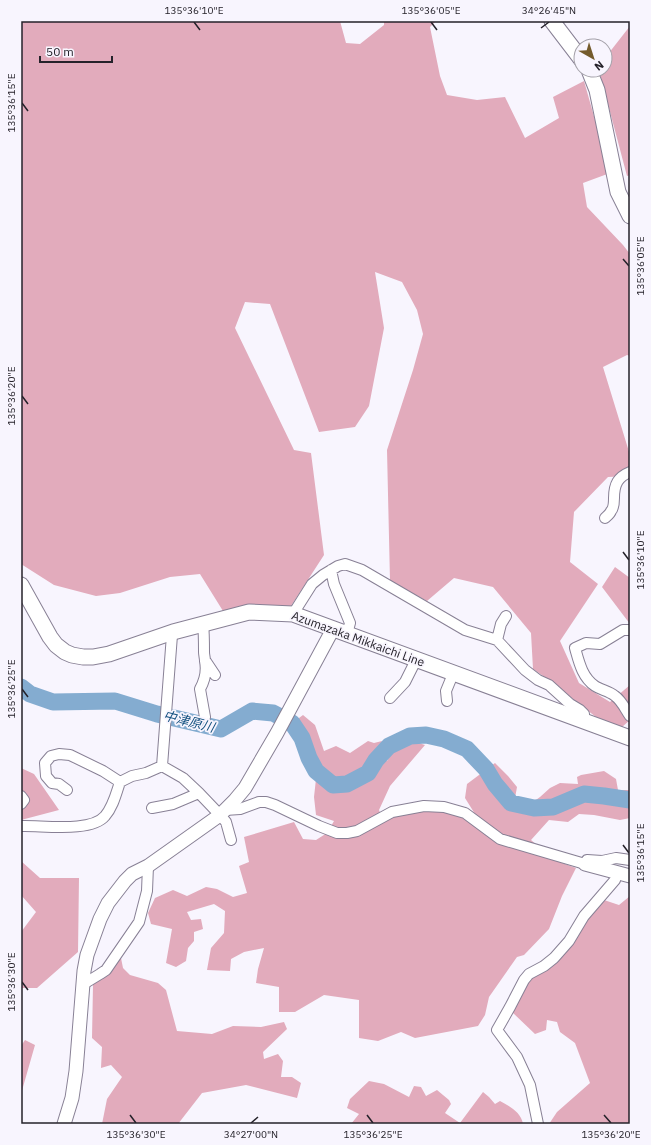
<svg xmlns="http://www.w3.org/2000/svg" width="651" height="1145" font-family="'IBM Plex Sans','Noto Sans JP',sans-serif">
  <rect width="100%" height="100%" fill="#f8f5fe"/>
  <!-- forest -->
  <path fill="#e2abbc" d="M21,21H340L346,43L360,44L384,25V21H436L430,27L440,76L447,95L477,100L505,97L525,138L559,118L553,97L584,81L610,173L583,183L587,207L623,245L630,254V356L627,355L603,367L630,455V476L608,477L574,512L570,562L598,584L560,641L579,683L610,702L630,685V720L622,727L601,721L549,680L533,669L531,633L493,587L454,578L427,601L390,581L387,450L413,370L423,334L417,310L402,282L375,272L384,328L369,406L355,427L319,432L270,304L245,302L235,328L294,450L311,453L324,555L289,609L223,611L200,574L170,577L120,593L96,596L54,585L21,564Z
    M630,26V175L627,176L599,70H605V58Z
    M615,567L630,578V624L602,587Z
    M303,715L315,725L324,751L336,746L350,753L368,741L374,743L382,741L375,756L387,761L396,746L409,740L425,745L390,786L379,810L384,822L398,815L430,810L462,815L475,814L465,798L467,784L495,763L508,776L517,787L515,798L520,801L533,802L540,797L550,788L560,783L578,784L577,777L581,775L604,771L616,779L618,790H630V818L620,820L594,815L579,814L568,822L549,820L531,840L554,860L576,868L562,896L549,929L524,955L517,957L489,997L485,1015L478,1026L415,1038L401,1032L378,1041L359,1038V1000L324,995L295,1012H279V987L256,983L258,969L264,948L244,952L231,959L230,971L207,970L211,948L224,933L225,911L214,904L187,912L191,920L201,919L203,929L194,932V941L188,948L186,961L176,967L166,963L172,929L151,924L148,913L155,898L173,890L187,896L206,887L217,889L233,897L247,893L239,866L249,862L244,837L294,822L303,839L316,840L327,833L334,821L316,815L314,797L316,779V758L295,721Z
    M21,768L34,774L59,810L21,820Z
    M21,861L40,878H79L78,952L37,988H21V932L36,912L21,895Z
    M630,896V1124H549L557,1112L590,1083L575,1043L560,1032L557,1022L547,1020L546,1030L535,1034L512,1012L526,981L538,972L552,967L577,936L591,912L604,900L619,905Z
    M121,958L123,968L130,975L158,983L166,990L177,1031L212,1034L233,1026L261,1027L284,1022L287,1029L263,1052L264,1059L278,1054L283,1061L281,1077H292L301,1083L297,1098L246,1085L202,1093L178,1124H102L107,1099L122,1077L111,1065L101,1068L102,1047L92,1038L93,985L94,981L108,970Z
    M25,1040L35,1045L21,1094V1046Z
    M369,1081L384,1084L409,1097L414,1086L421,1087L426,1096L437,1090L449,1100L451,1104L445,1113L460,1123L483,1092L489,1097L495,1104L500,1101C509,1106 521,1112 523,1124H351L359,1114L347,1108L350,1099Z"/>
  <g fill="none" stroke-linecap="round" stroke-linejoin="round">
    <!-- river -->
    <path stroke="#84acd0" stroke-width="17" d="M21,687L30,694L53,702L115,701L157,714L221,729L252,711L273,713L292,723L302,738L309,758L316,771L333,785L347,784L368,773L376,760L389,746L410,736L426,735L444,739L467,749L486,769L495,784L511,803L534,808L553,807L584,794L604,796L630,800"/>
    <defs>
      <path id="minor" d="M605,518C607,516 610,514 611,511C614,508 614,502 614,498C614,484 618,477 630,472
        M331,570L334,584L350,623L347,634
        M293,614L312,584L323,575L338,566L345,564L362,570L465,630L497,640L525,670L538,680L549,685L570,704L580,710L584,714L583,721
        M203,623C204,633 204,642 204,652C204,655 205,658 205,661C207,671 205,680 200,689L205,717
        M630,630H623L600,644L586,643L575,648C579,662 582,677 595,686C601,690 609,691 615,696C622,701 625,709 630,716
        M497,640L501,624L506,616
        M205,660L215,675
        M390,698L405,682L416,660
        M447,701L446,691L453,674
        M162,766L172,635L173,632
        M162,766L183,778L199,793L220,815L226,822L231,840
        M67,790L59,784L52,783L46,776L45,763L51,756L59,754L70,755L103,771L120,782
        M21,796L24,800L21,804
        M152,808L173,804L199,793
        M225,810L240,809L259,802H266L275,805L319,826L337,833H347L357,831L392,812L424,806L444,807L465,813L500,839L585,864L587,860L602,861L616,858L630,860
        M21,826C41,825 91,833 105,816C113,807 116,794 120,782L132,776L146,773L162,766
        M82,985L100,974L106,970L139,922L147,891L148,866
        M538,1124L530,1085L517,1057L497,1030L510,1007L524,980L529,974L544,966L554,958L569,941L584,916L615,880L617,873"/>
      <path id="tertiary" d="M585,864L630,876
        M64,1124L72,1098L76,1071L84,971L87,955L100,919L108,903L125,881L132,874L148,866L220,815L235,800L245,788L277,733L333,629"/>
      <path id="secondary" d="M552,21L581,59
        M589,70L597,90L618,192L630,216
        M21,585L50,637L56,645L65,652L72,655L83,657H93L109,654L173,632L249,612L293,614L630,738"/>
    </defs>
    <!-- minor casing -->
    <use href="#minor" stroke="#888095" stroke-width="12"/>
    <!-- tertiary casing -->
    <use href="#tertiary" stroke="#888095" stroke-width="15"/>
    <!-- secondary casing -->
    <use href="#secondary" stroke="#888095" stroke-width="17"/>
    <!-- minor -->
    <use href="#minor" stroke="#fff" stroke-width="10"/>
    <!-- tertiary -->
    <use href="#tertiary" stroke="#fff" stroke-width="13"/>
    <!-- secondary -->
    <use href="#secondary" stroke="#fff" stroke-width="15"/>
  </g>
  <!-- ticks -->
  <path fill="none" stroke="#25222a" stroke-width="1.5" d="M194,22L200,30M431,22L437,30M541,28L549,22M22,103L28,111M623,259L629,266M22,396L28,404M623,552L629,560M22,689L28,697M623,845L629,853M22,982L28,990M130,1115L136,1123M367,1115L373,1123M604,1115L611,1123M251,1123L258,1117"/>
  <g text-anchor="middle" stroke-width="3.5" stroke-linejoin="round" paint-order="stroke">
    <!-- street labels -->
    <g font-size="12" fill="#25222a" stroke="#f8f5fe">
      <text transform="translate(358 639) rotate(20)" y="4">Azumazaka Mikkaichi Line</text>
    </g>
    <!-- water labels -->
    <g font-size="13" font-style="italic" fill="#12507f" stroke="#f8f5fe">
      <text transform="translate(189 721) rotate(14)" y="5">中津原川</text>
    </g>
  </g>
  <!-- border -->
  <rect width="651" height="1145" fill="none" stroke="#f8f5fe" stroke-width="44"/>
  <!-- north arrow -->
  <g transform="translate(593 58) rotate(141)"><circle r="19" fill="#f8f5fe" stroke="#a4a1a9"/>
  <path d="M0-3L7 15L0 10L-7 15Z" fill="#745b2c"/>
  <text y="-6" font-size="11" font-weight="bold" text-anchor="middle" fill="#25222a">N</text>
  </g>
  <!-- scale -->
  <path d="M40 56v6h72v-6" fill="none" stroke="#25222a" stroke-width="2"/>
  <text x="46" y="56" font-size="12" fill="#25222a" stroke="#f8f5fe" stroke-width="3" paint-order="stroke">50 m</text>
  <rect x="22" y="22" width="607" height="1101" fill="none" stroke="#25222a" stroke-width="1.5"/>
  <g font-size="10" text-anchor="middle" fill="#25222a">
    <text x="194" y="14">135°36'10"E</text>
    <text x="431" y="14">135°36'05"E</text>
    <text x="549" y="14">34°26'45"N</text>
    <text transform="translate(11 103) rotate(-90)" y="4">135°36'15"E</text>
    <text transform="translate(640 266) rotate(-90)" y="4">135°36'05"E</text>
    <text transform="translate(11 396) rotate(-90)" y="4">135°36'20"E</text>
    <text transform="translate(640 560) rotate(-90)" y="4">135°36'10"E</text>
    <text transform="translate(11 689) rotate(-90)" y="4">135°36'25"E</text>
    <text transform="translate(640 853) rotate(-90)" y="4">135°36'15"E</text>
    <text transform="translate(11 982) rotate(-90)" y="4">135°36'30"E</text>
    <text x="136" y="1138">135°36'30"E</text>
    <text x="251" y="1138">34°27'00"N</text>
    <text x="373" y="1138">135°36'25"E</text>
    <text x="611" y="1138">135°36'20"E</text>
  </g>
</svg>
